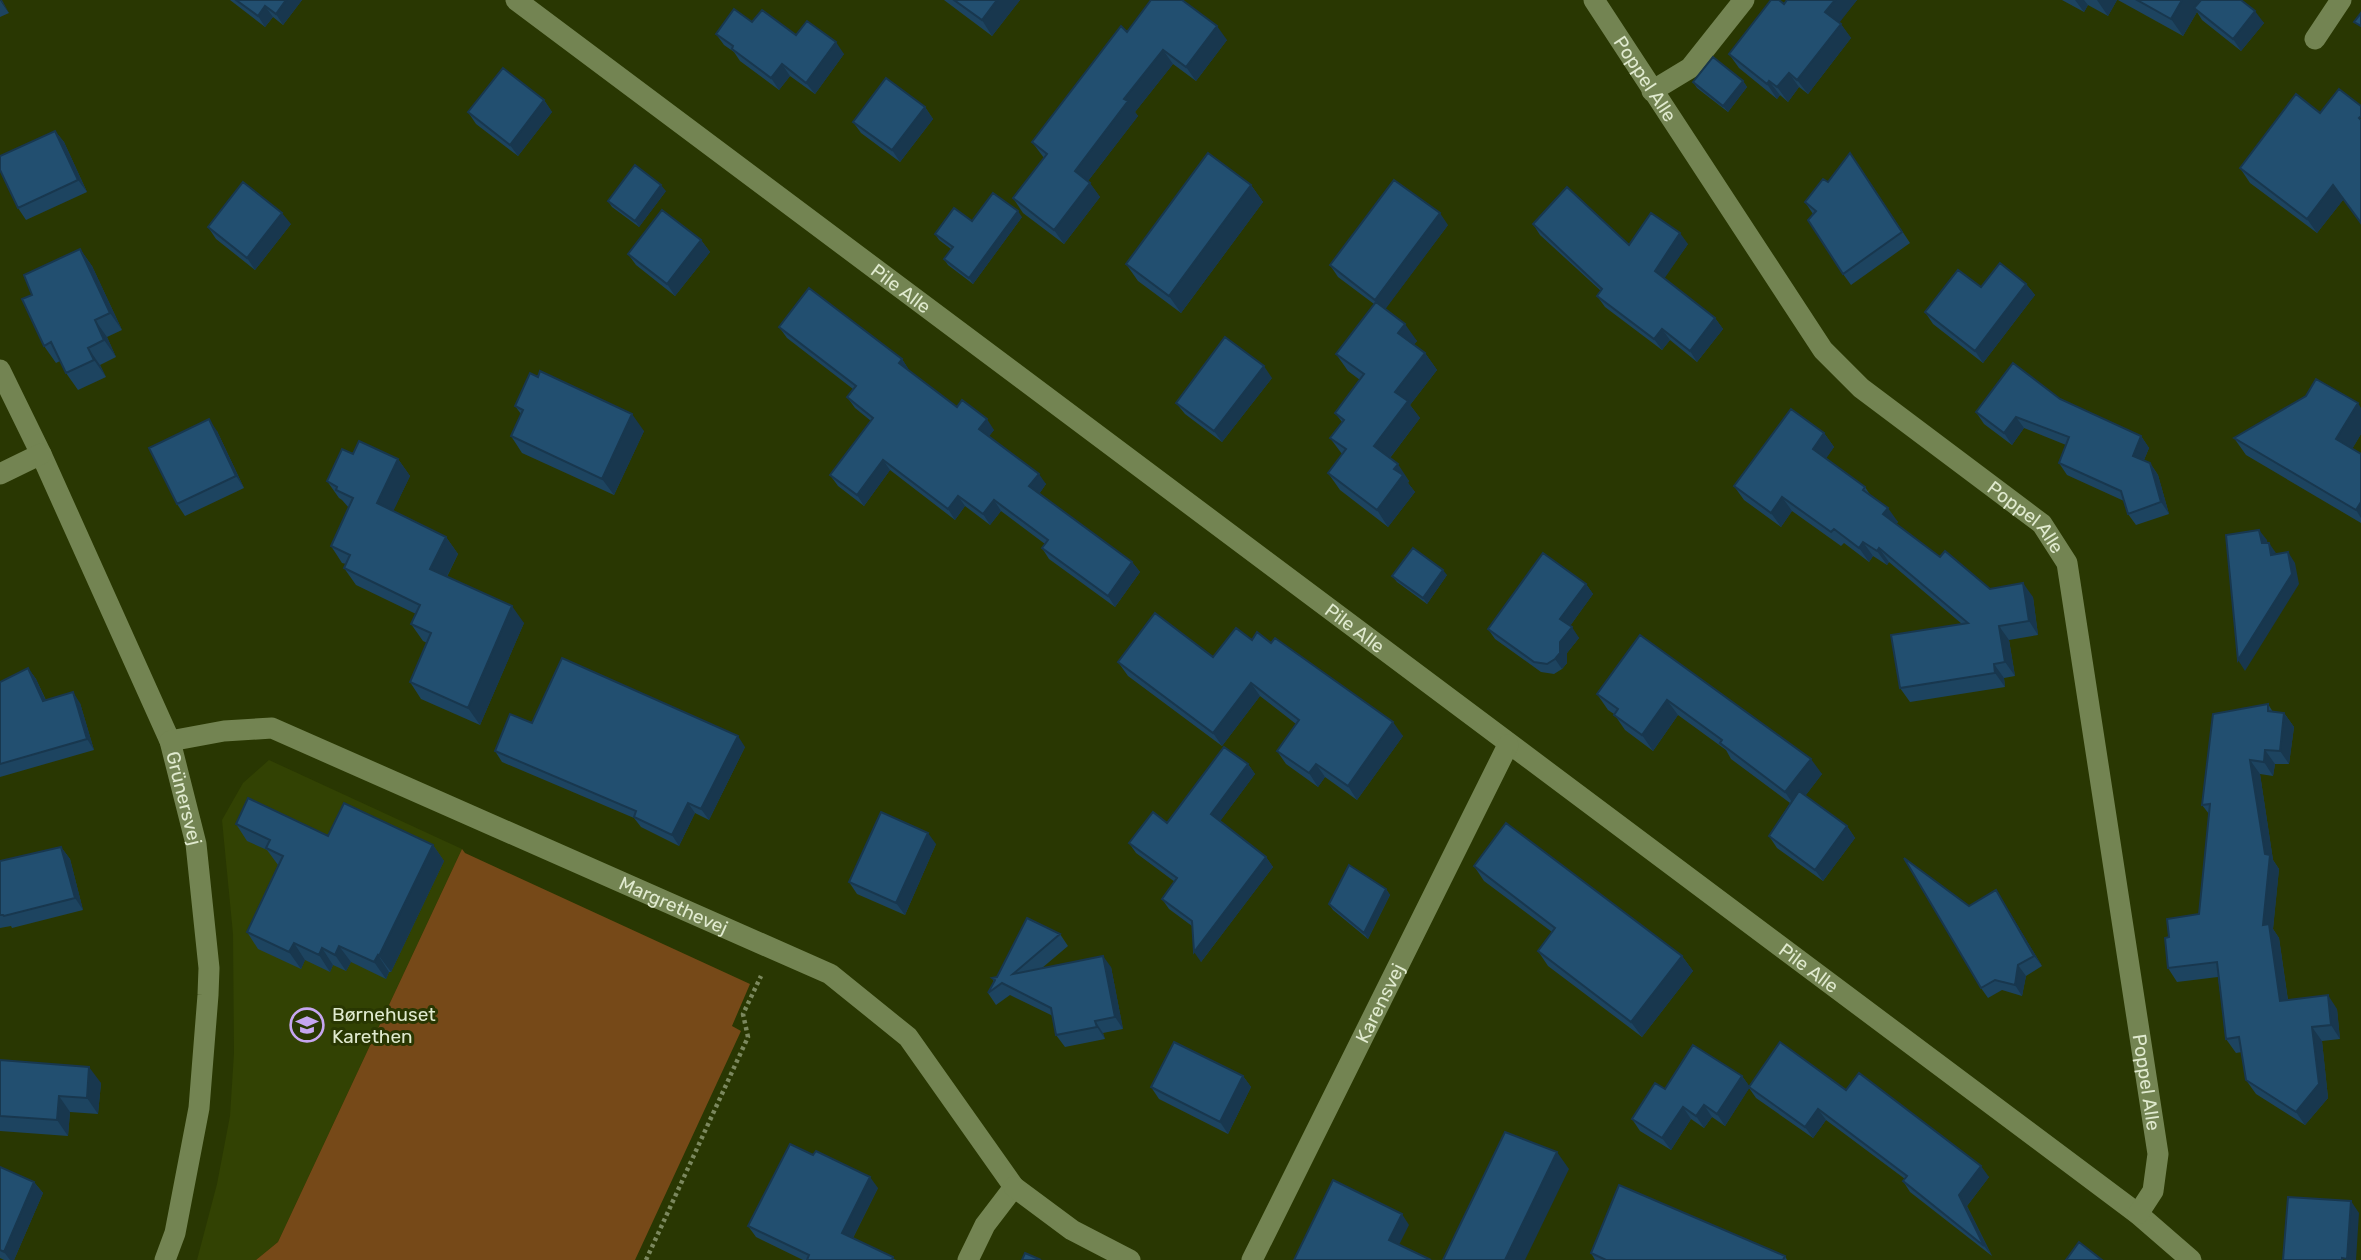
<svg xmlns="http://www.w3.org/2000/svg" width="2361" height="1260" font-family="Rubik,sans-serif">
  <rect width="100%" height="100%" fill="#293702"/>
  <!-- built -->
  <path fill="#324203" d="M269,760L462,849L278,1242L256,1260H197L217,1184L230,1116L234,1053L233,934L222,820L243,783Z"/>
  <!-- green -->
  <path fill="#764918" d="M462,849L465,853L750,984L732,1026L741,1031L635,1260H256L278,1242Z"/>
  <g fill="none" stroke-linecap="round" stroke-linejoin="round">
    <!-- path -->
    <path stroke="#7b885e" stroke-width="4.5" stroke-dasharray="3.5 3.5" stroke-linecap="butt" d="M646,1260L748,1037L743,1014L761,976"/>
    <!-- street -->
    <g stroke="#738452" stroke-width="21">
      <path id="s1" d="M516,0L2138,1214L2191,1260"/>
      <path id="s2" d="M1594,0L1823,350L1861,388L2042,524L2067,563L2158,1154L2153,1191L2138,1214"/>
      <path d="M2315,39L2341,0"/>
      <path d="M1652,91L1690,68L1744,0"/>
      <path id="s3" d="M0,370L41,454L170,741L196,844L209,968L208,995L199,1108L175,1233L165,1260"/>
      <path d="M0,474L41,454"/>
      <path id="s4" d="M170,741L224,731L272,728L830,974L908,1037L1014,1187L985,1225L968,1260"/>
      <path d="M1014,1187L1072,1230L1130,1260"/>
      <path id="s5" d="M1252,1260L1508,745"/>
    </g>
  </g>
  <!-- wall -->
  <path fill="#1d4460" d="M0,0L9,13L0,17Z
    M230,0H302L283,25L273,17L265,27Z
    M944,0H1020L992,36Z
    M1787,0H1857L1839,22L1851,38L1808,94L1799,87L1788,102L1780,95L1777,99L1739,68L1729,54L1784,4Z
    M2062,0H2117L2108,16L2088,5L2084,12Z
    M2118,0H2241L2264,23L2241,51L2202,20L2197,12L2183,36Z
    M752,22L796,35L844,54L815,94L790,76L779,90L740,61L734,52L724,45L716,34Z
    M1127,32L1227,40L1196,81L1173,64L1135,112L1138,116L1088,181L1100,197L1064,244L1023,213L1013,198L1044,158L1032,142Z
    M1743,81L1747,87L1728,112L1697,88L1693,82Z
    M544,100L552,112L518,156L476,124L468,112Z
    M925,107L933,119L900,162L861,133L853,122Z
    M2320,113L2343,200L2317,233L2250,183L2240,168Z
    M55,131L64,142L87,192L26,220L18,208Z
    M1858,164L1910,243L1851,285L1843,274L1813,214L1805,202L1828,182Z
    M1251,185L1263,202L1181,313L1138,281L1126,264Z
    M666,191L639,227L612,207L608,201Z
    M1022,217L973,284L948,265L944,259L951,249L939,240L935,234L972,221Z
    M291,224L255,270L216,239L208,227Z
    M1533,224L1629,245L1688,244L1664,278L1715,318L1723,329L1697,362L1670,340L1662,350L1605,307L1597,296L1601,291L1540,235Z
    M1448,225L1385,309L1417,341L1413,345L1425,353L1437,370L1410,405L1420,418L1390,458L1409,481L1408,483L1415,492L1388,527L1340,490L1328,473L1342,454L1330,438L1342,422L1335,413L1360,380L1348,371L1336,354L1374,304L1338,277L1330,265Z
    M701,240L710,252L675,296L636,265L628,254Z
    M80,249L92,266L122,330L107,337L116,357L100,365L106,377L78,390L66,373L60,361L56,363L44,346L32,295Z
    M2026,284L2035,295L1983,363L1933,324L1925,312L1981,287Z
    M779,327L902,359L909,370L908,371L957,407L994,430L989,436L1046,484L1039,494L1132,562L1140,572L1115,607L1049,559L1042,548L1045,544L1001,511L990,525L965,506L955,520L890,470L864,506L838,486L830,475L871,421L855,408L847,397L853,389L787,338Z
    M1272,378L1222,442L1185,414L1176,403Z
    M2060,399L2141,436L2149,448L2144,460L2150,463L2158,475L2169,514L2136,525L2128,514L2124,501L2067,475L2059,463L2066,445L2024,428L2012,445L1984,424L1976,412Z
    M515,406L644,431L614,495L522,453L511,436L521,414Z
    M217,431L244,488L185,516L177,504Z
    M1824,433L1834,447L1826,458L1865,487L1871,496L1898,522L1896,524L1940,557L1990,589L2033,597L2038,635L2009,640L2015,676L2004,678L2005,687L1910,702L1900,688L1962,624L1889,562L1887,565L1873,556L1869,562L1844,543L1841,546L1792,511L1781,527L1744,500L1734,486Z
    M2361,434L2352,449L2361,454V523L2246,455L2234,438Z
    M353,454L398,459L410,476L393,511L446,537L458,554L447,577L524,623L480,725L421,699L410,682L427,643L423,641L411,624L416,614L356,585L344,568L346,564L342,563L331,546L349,508L342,500L339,498L327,481Z
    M1447,575L1427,604L1397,582L1392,576Z
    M1586,584L1593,594L1570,626L1579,638L1567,653V663L1562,669L1554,674L1541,672L1495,639L1488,629Z
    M1640,635L1822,774L1805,796L1847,826L1855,838L1823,881L1777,848L1769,836L1790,803L1731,759L1726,750L1678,715L1653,751L1625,730L1614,714L1608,710L1597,694Z
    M1252,640L1271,643L1403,736L1357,800L1325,777L1318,787L1286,764L1277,751L1296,724L1260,696L1222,746L1128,676L1118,662L1213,657Z
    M28,668L36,679L46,700L80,703L94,750L0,777V682Z
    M2268,704L2273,712L2284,713L2294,727L2289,764H2275L2273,776L2260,774L2273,860L2279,869L2273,929L2279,938L2288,1000L2337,1009L2340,1039L2322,1041L2328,1098L2305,1125L2256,1094L2246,1080L2242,1052L2236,1053L2226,1039L2218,977L2177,982L2168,968L2169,937L2199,914L2209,814L2202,805Z
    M532,723L745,747L709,820L695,813L679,846L641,827L634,818L502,762L495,751Z
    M1248,764L1255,774L1220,821L1266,857L1273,867L1201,962L1192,926L1169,909L1162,899L1175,882L1136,853L1129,843L1167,823Z
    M236,824L328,836L433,845L444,861L391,972H389L386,979L351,962L346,971L333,965L330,972L305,960L301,969L258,949L247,932L278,865L267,850L247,841Z
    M936,844L905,915L857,894L849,882Z
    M61,847L70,859L83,910L12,928L11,926L0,928V861Z
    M1474,866L1682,956L1693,971L1642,1037L1548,966L1538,951L1552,932L1484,881Z
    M1386,889L1390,895L1368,939L1333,910L1329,904Z
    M1996,890L2042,966L2026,976L2022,996L2002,990L1988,998L1981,988L1969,906Z
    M1060,934L1068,946L1042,968L1111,967L1123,1029L1103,1033L1105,1039L1065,1047L1056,1035L1053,1016L1010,995L996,1005L988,993L994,982L992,978L997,977Z
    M0,1060L101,1083L98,1114L70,1112L68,1136L0,1131Z
    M1243,1076L1251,1087L1228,1134L1159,1099L1151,1087Z
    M1742,1076L1749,1086L1846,1090L1989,1177L1967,1206L1992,1256L1910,1192L1903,1181L1905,1179L1826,1120L1813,1138L1756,1098L1749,1088L1725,1126L1712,1117L1704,1128L1691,1119L1671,1150L1640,1131L1632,1119L1665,1089Z
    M0,1167L34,1182L43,1193L14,1260H4L0,1258Z
    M878,1188L853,1238L896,1260H803L756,1237L748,1226Z
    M1591,1253L1785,1256L1787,1260H1595Z"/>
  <!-- shaded-wall -->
  <path fill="#18374e" d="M0,0H2L9,13Z
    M286,0H302L283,25L276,14Z
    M997,0H1020L992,36L982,20Z
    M1835,0H1857L1836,27L1825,12Z
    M2075,0H2084L2088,5L2084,12Z
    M2097,0H2117L2108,16Z
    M2182,0H2204L2194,8L2197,12L2183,36L2171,19Z
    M265,6L273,17L265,27L258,16Z
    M2255,11L2264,23L2241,51L2233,39Z
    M1841,24L1851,38L1808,94L1797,80Z
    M1217,26L1227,40L1196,81L1186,67Z
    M836,42L844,54L815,94L806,83Z
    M1163,50L1173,64L1135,112L1138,116L1085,185L1075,171L1124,99Z
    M782,64L790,76L779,90L771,78Z
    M1789,73L1799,87L1788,102L1777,87Z
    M1743,81L1747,87L1728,112L1723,106Z
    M1769,81L1780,95L1777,99L1767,84Z
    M544,100L552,112L518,156L510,145Z
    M925,107L933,119L900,162L892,150Z
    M55,131L64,142L87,192L78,180Z
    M1090,183L1100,197L1064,244L1054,230Z
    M661,185L666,191L639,227L635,221Z
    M1251,185L1263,202L1181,313L1169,296Z
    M2333,185L2343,200L2317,233L2307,219Z
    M1018,211L1022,217L973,284L969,278Z
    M282,213L291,224L255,270L247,258Z
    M1440,213L1448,225L1384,311L1375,300Z
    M1680,233L1688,244L1662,282L1655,271Z
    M701,240L710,252L675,296L667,284Z
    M80,249L92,266L122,330L110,313Z
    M2026,284L2035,295L1983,363L1975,351Z
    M1715,318L1723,329L1697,362L1690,351Z
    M95,320L107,337L116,357L104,340Z
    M1405,324L1417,341L1410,350L1398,333Z
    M1662,329L1670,340L1662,350L1654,339Z
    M88,348L100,365L106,377L94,360Z
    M1425,353L1437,370L1410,405L1420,418L1386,463L1374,446L1395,392Z
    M902,359L909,370L906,374L899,363Z
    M1264,366L1272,378L1222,442L1214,431Z
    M2358,403L2361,408V434L2348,456L2336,439Z
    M632,414L644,431L614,495L602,479Z
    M2016,417L2024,428L2012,445L2004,433Z
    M209,419L217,431L244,488L236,476Z
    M987,419L994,430L987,439L979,429Z
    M1824,433L1834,447L1823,463L1813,449Z
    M2141,436L2149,448L2141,467L2133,456Z
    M398,459L410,476L389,520L377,503Z
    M883,460L890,470L864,506L857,495Z
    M2150,463L2158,475L2169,514L2161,502Z
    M1398,464L1409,481L1408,483L1415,492L1388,527L1377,510L1394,469Z
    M1039,474L1046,484L1037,497L1029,486Z
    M958,496L965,506L955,520L948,509Z
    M1782,497L1792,511L1781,527L1771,513Z
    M994,500L1001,511L990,525L983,514Z
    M2361,502V518L2356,510Z
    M1888,508L1898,522L1893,528L1883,514Z
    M2259,530L2267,540L2269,554L2262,543Z
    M446,537L458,554L442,586L430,569Z
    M1863,542L1873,556L1869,562L1859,548Z
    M2269,543L2276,553L2271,555Z
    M1879,548L1889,562L1887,565L1877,551Z
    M2288,552L2295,563L2299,584L2245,671L2238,660Z
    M1132,562L1140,572L1115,607L1108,596Z
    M1443,570L1447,575L1427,604L1423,598Z
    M2023,583L2033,597L2038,635L2029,621Z
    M1586,584L1593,594L1567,630L1560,619Z
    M512,606L524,623L480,725L468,708Z
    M1999,626L2009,640L2015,676L2005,662Z
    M1572,627L1579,638L1567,653V663L1562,669L1555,659L1560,642Z
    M1994,664L2004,678L2005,687L1995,673Z
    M28,668L36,679L51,712L43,701Z
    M1251,683L1260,696L1222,746L1213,733Z
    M73,692L80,703L94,750L87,739Z
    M1667,700L1678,715L1653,751L1642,735Z
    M2284,713L2294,727L2289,764L2280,751Z
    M1393,722L1403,736L1357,800L1348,786Z
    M738,736L745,747L709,820L701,809Z
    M2265,750L2275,764L2273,776L2264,762Z
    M1811,759L1822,774L1796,808L1785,792Z
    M2250,760L2260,774L2273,860L2279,869L2273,929L2279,938L2290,1015L2280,1001L2263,925L2265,854Z
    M1248,764L1255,774L1218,824L1211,814Z
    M1316,764L1325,777L1318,787L1309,773Z
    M688,803L695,813L679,846L672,835Z
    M1847,826L1855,838L1823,881L1815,870Z
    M928,833L936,844L905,915L896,903Z
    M433,845L444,861L391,972L379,956Z
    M61,847L70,859L83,910L75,898Z
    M1266,857L1273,867L1201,962L1194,952Z
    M1386,889L1390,895L1368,939L1364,933Z
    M1996,890L2003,901L2042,966L2034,956Z
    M294,943L305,960L301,969L289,952Z
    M339,946L351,962L346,971L335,955Z
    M322,948L333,965L330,972L319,955Z
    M378,955L389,972L386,979L374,962Z
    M1103,956L1111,967L1123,1029L1115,1017Z
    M1682,956L1693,971L1642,1037L1631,1022Z
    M2018,965L2026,976L2022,996L2015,985Z
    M2328,995L2337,1009L2340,1039L2331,1025Z
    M1095,1021L1103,1033L1105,1039L1097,1027Z
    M2312,1027L2322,1041L2328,1098L2305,1125L2296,1112Z
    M89,1067L101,1083L98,1114L87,1098Z
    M1243,1076L1251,1087L1228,1134L1220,1122Z
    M1742,1076L1750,1087L1725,1126L1717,1114Z
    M59,1096L70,1112L68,1136L57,1120Z
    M1704,1105L1712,1117L1704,1128L1696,1116Z
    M1683,1107L1691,1119L1671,1150L1662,1138Z
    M1818,1109L1826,1120L1813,1138L1805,1127Z
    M1557,1152L1569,1169L1525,1260H1505Z
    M1981,1166L1989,1177L1967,1206L1992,1256L1984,1246L1959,1195Z
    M870,1177L878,1188L850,1244L842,1233Z
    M34,1182L43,1193L14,1260H10L4,1252Z
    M2351,1201L2359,1213L2356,1260H2348L2347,1259Z
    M1402,1214L1409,1225L1396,1251L1389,1240Z"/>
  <!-- building -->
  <path fill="#224f70" stroke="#18374e" stroke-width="2" d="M236,0H286L276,14L265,6L258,16Z
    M954,0H997L982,20Z
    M1151,0H1182L1217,26L1186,67L1163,50L1124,99L1128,101L1075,171L1090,183L1054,230L1013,198L1047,154L1032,142L1121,26L1127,32Z
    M1771,0H1779L1784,4L1787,0H1835L1825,12L1841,24L1797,80L1789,73L1777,87L1769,81L1767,84L1729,54Z
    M2137,0H2182L2171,19Z
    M2201,0H2241L2255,11L2233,39L2194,8Z
    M734,9L752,22L762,10L796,35L807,21L836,42L806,83L782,64L771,78L732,49L733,46L716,34Z
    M2361,13V26L2354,22Z
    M1713,57L1743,81L1723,106L1693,82Z
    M503,68L544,100L510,145L468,112Z
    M886,78L925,107L892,150L853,122Z
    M2339,89L2361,106V116L2359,118L2361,120V223L2333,185L2307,219L2240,168L2296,94L2320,113Z
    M55,131L78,180L18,208L0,170V156Z
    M1208,153L1251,185L1169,296L1126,264Z
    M1850,153L1902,232L1843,274L1808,220L1816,211L1805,202L1823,179L1828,182Z
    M635,165L661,185L635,221L608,201Z
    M1394,180L1440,213L1375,300L1330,265Z
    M243,182L282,213L247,258L208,227Z
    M1567,187L1629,245L1651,213L1680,233L1655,271L1715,318L1690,351L1662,329L1654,339L1597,296L1602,289L1533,224Z
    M993,193L1018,211L969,278L944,259L953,247L935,234L954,208L972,221Z
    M662,210L701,240L667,284L628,254Z
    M80,249L110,313L95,320L104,340L88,348L94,360L66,373L51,342L44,346L22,299L32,295L24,275Z
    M2000,263L2026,284L1975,351L1925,312L1958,270L1981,287Z
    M809,288L902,359L899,363L957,407L962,400L987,419L979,429L1039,474L1029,486L1132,562L1108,596L1042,548L1048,540L994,500L983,514L958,496L948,509L883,460L857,495L830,475L873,418L847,397L856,386L779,327Z
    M1376,302L1405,324L1398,333L1425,353L1395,392L1408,401L1374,446L1398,464L1394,469L1403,475L1377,510L1328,473L1346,449L1330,438L1344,420L1335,413L1364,374L1336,354Z
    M1225,337L1264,366L1214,431L1176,403Z
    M2013,363L2060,399L2141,436L2133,456L2150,463L2161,502L2128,514L2121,491L2059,463L2069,437L2016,417L2004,433L1976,412Z
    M540,371L632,414L602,479L511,436L523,410L515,406L530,373L538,377Z
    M2316,379L2358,403L2336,439L2361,454V502L2356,510L2234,438L2306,396Z
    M1791,409L1824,433L1813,449L1865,487L1863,490L1888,508L1883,514L1940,557L1945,551L1990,589L2023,583L2029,621L1999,626L2005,662L1994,664L1995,673L1900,688L1891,635L1968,623L1879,548L1877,551L1863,542L1859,548L1834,529L1831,532L1782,497L1771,513L1734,486Z
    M209,419L236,476L177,504L149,448Z
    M359,441L398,459L377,503L446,537L430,569L512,606L468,708L410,682L431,633L411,624L420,605L344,568L350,555L331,546L353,498L336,490L337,487L327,481L342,449L353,454Z
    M2259,530L2262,543H2269L2271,555L2288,552L2292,574L2238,660L2226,535Z
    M1413,548L1443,570L1423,598L1392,576Z
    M1543,553L1586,584L1560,619L1572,627L1560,642V653L1555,659L1547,664L1534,662L1488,629Z
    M1155,613L1213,657L1236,628L1252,640L1257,632L1271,643L1275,638L1393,722L1348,786L1316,764L1309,773L1277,751L1299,720L1251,683L1213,733L1118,662Z
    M1640,635L1811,759L1785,792L1720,743L1722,740L1667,700L1642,735L1614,715L1618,709L1597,694Z
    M562,658L738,736L701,809L688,803L672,835L634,817L636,811L495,751L510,714L532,723Z
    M28,668L43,701L73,692L87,739L0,764V682Z
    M2268,704V711L2284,713L2280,751L2265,750L2264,762L2250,760L2265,854L2270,855L2263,925L2269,924L2280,1001L2328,995L2331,1025L2312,1027L2319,1084L2296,1112L2246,1080L2239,1037L2226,1039L2217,962L2168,968L2165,938L2169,937L2167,919L2199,914L2210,804L2202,805L2213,714Z
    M1224,747L1248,764L1211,814L1266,857L1194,952L1192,921L1162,899L1177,878L1129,843L1153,812L1167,823Z
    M1799,791L1847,826L1815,870L1769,836Z
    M248,798L328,836L344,803L433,845L379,956L378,955L374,962L339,946L335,955L322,948L319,955L294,943L289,952L247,932L283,856L266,848L270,840L236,824Z
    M881,812L928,833L896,903L849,882Z
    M1506,823L1682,956L1631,1022L1538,951L1555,928L1474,866Z
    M61,847L75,898L4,916L3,915H0V861Z
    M1904,858L1969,906L1996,890L2034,956L2018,965L2015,985L1995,980L1981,988Z
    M1349,865L1386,889L1364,933L1329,904Z
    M1027,918L1060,934L1013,974L1103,956L1115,1017L1095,1021L1097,1027L1056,1035L1051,1008L1002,983L988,993L995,980L992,978L997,977Z
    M1174,1042L1243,1076L1220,1122L1151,1087Z
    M1780,1042L1846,1090L1859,1073L1981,1166L1959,1195L1984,1246L1903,1181L1907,1176L1818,1109L1805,1127L1749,1087Z
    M1693,1045L1742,1076L1717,1114L1704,1105L1696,1116L1683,1107L1662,1138L1632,1119L1655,1083L1665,1089Z
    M0,1060L89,1067L87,1098L59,1096L57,1120L0,1116Z
    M1505,1132L1557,1152L1505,1260H1443Z
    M790,1144L813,1155L816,1151L870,1177L842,1233L893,1257L892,1260H807L809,1255L748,1226Z
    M0,1167L34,1182L4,1252L0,1250Z
    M1333,1180L1402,1214L1389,1240L1431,1260H1294Z
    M1619,1185L1785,1256L1783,1260H1606L1591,1253Z
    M2288,1197L2351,1201L2347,1259L2342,1258V1260H2283Z
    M2079,1242L2102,1260H2066Z
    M1025,1253L1041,1260H1022Z"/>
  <!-- icons -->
  <defs>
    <symbol id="school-ring" viewBox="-11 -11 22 22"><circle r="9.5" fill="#293702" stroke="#c6a6f0" stroke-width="1.5"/><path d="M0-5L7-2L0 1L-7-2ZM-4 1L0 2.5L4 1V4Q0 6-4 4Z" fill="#c6a6f0"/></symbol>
  </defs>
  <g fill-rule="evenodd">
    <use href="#school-ring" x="288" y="1006" width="38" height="38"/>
  </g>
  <g text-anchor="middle" stroke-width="6" stroke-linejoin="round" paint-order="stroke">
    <!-- street labels -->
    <g font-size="19" fill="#e0eacf" stroke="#293702">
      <text dy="7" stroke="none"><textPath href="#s2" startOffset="94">Poppel Alle</textPath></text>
      <text dy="7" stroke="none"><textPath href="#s1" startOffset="481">Pile Alle</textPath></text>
      <text dy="7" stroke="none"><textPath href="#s2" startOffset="682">Poppel Alle</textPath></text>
      <text dy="7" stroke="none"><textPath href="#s1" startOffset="1048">Pile Alle</textPath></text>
      <text dy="7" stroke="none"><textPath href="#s3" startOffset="467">Grünersvej</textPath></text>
      <text dy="7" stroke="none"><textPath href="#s4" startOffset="542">Margrethevej</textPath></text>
      <text dy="7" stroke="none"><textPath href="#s1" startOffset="1615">Pile Alle</textPath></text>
      <text dy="7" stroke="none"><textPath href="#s5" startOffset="287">Karensvej</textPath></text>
      <text dy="7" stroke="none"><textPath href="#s2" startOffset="1270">Poppel Alle</textPath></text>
    </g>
    <!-- poi labels -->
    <g font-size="19" fill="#e0eacf" stroke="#293702" text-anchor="start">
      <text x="332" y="1021">Børnehuset<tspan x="332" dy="22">Karethen</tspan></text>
    </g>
  </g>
</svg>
